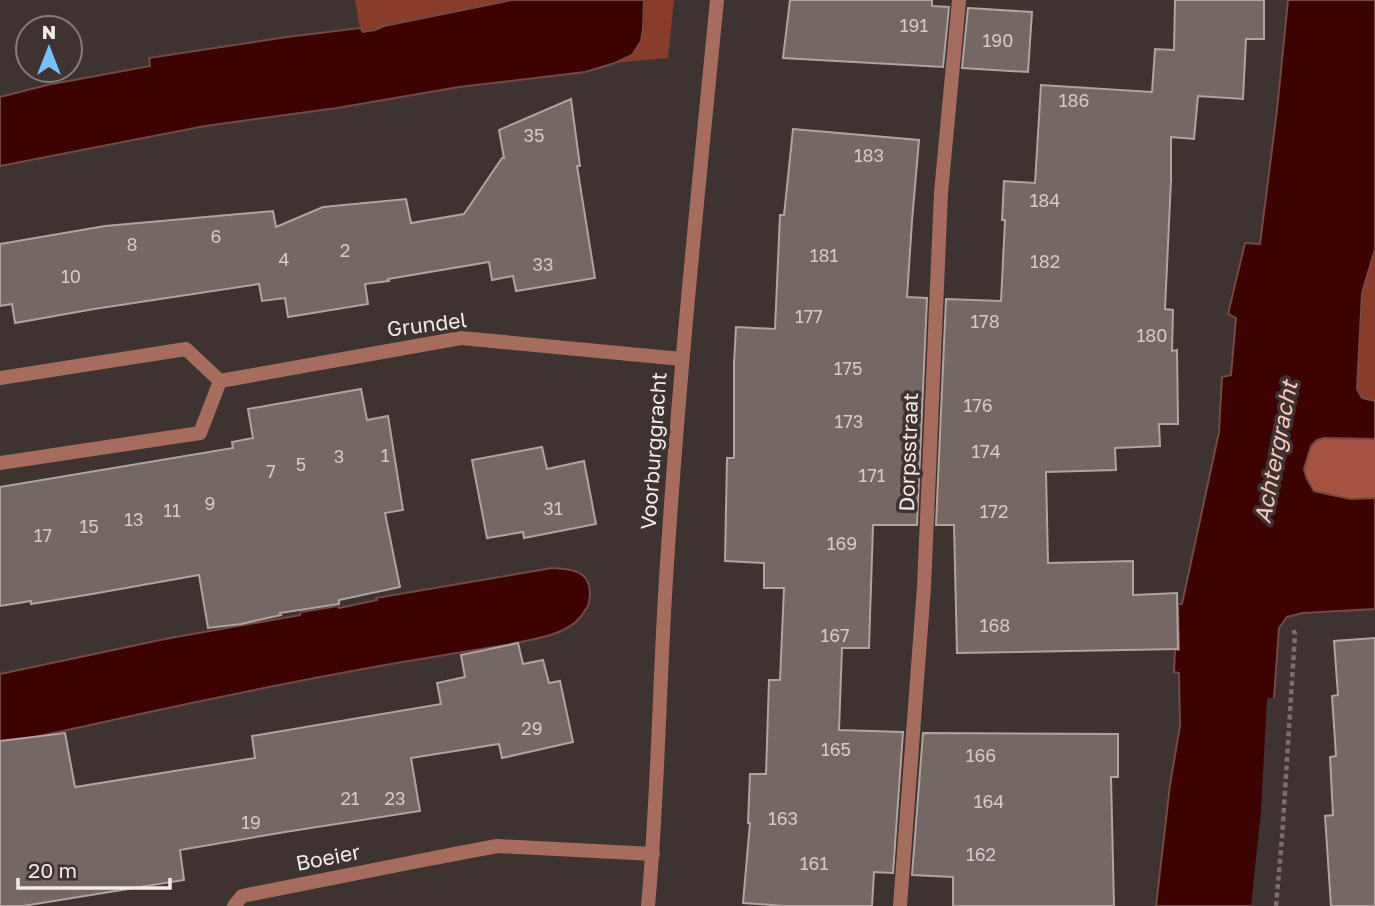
<svg xmlns="http://www.w3.org/2000/svg" width="1375" height="906" font-family="'Golos Text',sans-serif">
  <rect width="100%" height="100%" fill="#3e3330"/>
  <!-- green -->
  <path fill="#893c2a" d="M355,0H512L384,26L375,30L363,32L360,28Z
    M644,0H674L668,58L615,63C620,61 627,59 631,56C645,44 646,17 644,0Z
    M1375,249V401L1362,398L1357,389L1362,293Z"/>
  <!-- forest -->
  <path fill="#a55340" d="M1324,438L1375,439V498L1350,499L1314,491L1307,479L1304,469L1311,446L1317,440Z"/>
  <!-- water -->
  <path fill="#3d0300" stroke="#734946" stroke-width="2" d="M512,0H644L643,29L641,41L632,55L615,63L585,72L459,87L337,108L205,126L0,166V97L47,85L150,66L149,58L287,37L360,28L363,32L375,30L384,26Z
    M1288,0H1375V249L1362,293L1357,389L1362,398L1375,401V439L1324,438L1317,440L1311,446L1304,469L1307,479L1314,491L1350,499L1375,498V609L1303,613L1287,617L1279,628L1259,906H1156L1170,785L1180,726L1179,673L1174,672L1175,649L1179,650L1178,604H1182L1219,432L1222,377L1231,375L1236,318L1228,314L1245,243L1260,244L1277,110Z
    M552,568C571,569 590,570 590,594C589,601 590,604 586,609C581,618 572,626 563,630C548,638 528,640 511,644C471,651 431,657 391,664C260,687 130,716 0,745V674L165,639L300,615L301,612L338,606L339,608L377,600L376,598Z"/>
  <!-- pier -->
  <path fill="#3e3330" d="M1267,698H1277L1269,817L1262,906H1251L1261,811Z"/>
  <!-- building -->
  <path fill="#746764" stroke="#b0a3a0" stroke-width="2" d="M790,0H932V6L949,7L943,67L783,58Z
    M1175,0H1264V39H1246L1243,99L1198,96L1194,139L1171,137V180L1165,309L1173,310L1172,351L1177,350L1178,424H1159L1160,446L1115,448L1116,470L1046,472L1048,563L1133,561V595L1177,593L1178,649L957,653L954,525H936L946,299L1001,301L1005,220H1002L1004,181L1035,183L1041,85L1152,92L1155,49L1174,50Z
    M968,8L1032,12L1028,72L962,68Z
    M571,99L580,166H577L595,278L516,291L513,276L492,280L489,262L388,279L389,281L365,284L368,304L288,317L285,298L262,301L259,284L94,309L15,323L12,304L0,306V244L105,226L273,211L276,227L323,207L406,199L411,223L464,214L502,158H504L499,130Z
    M793,129L919,140L912,221L907,297L927,298L917,525H873L869,648H842L839,730L903,732L893,873L874,872L872,906H785L743,903L750,823H748L750,774H766L769,680H780L784,588H764V563L725,561L727,458H734V363L736,327L775,329L780,215H784Z
    M361,389L367,420L388,416L403,510L385,513L400,587L339,600V604L280,613L281,615L241,624L208,628L199,575L92,594L31,604V601L0,606V487L233,448L232,442L253,438L248,409Z
    M542,447L547,469L584,461L596,524L524,538L523,532L487,538L472,460Z
    M1375,638V906H1331L1325,816L1333,815L1330,757L1336,756L1332,696L1338,695L1334,641Z
    M518,643L523,664L543,660L549,683L560,681L573,742L502,758L499,744L411,758L420,811L285,832L180,850L184,880L23,906H0V741L65,733L75,787L255,758L252,736L441,704L437,683L465,677L461,655Z
    M923,733L1118,734V777H1111L1114,906H953V877L912,875Z"/>
  <g fill="none" stroke-linecap="round" stroke-linejoin="round">
    <!-- path -->
    <path stroke="#786e6c" stroke-width="4.5" stroke-dasharray="5 3.5" stroke-linecap="butt" d="M1276,906L1282,838L1295,634L1292,627"/>
    <!-- pedestrian -->
    <path stroke="#a66c5e" stroke-width="14" d="M434,858L497,846L653,854"/>
    <!-- minor -->
    <path stroke="#a66c5e" stroke-width="14" d="M0,378L186,349L220,381
      M220,381L461,338L682,359
      M0,463L200,433L220,381
      M234,906L242,896L434,858
      M900,906L924,587L941,193L959,0"/>
    <!-- tertiary -->
    <path stroke="#a66c5e" stroke-width="14" d="M648,906C658,797 659,688 666,579C678,385 698,193 717,0"/>
  </g>
  <g text-anchor="middle" stroke-width="7" stroke-linejoin="round" paint-order="stroke">
    <!-- number labels -->
    <g font-size="18" fill="#d2cac8">
      <text x="914" y="32">191</text>
      <text x="998" y="47">190</text>
      <text x="1074" y="107">186</text>
      <text x="534" y="142">35</text>
      <text x="869" y="162">183</text>
      <text x="1045" y="207">184</text>
      <text x="216" y="243">6</text>
      <text x="132" y="251">8</text>
      <text x="345" y="257">2</text>
      <text x="824" y="262">181</text>
      <text x="284" y="266">4</text>
      <text x="1045" y="268">182</text>
      <text x="543" y="271">33</text>
      <text x="71" y="283">10</text>
      <text x="809" y="323">177</text>
      <text x="985" y="328">178</text>
      <text x="1152" y="342">180</text>
      <text x="848" y="375">175</text>
      <text x="978" y="412">176</text>
      <text x="849" y="428">173</text>
      <text x="986" y="458">174</text>
      <text x="385" y="462">1</text>
      <text x="339" y="463">3</text>
      <text x="301" y="471">5</text>
      <text x="271" y="478">7</text>
      <text x="872" y="482">171</text>
      <text x="210" y="510">9</text>
      <text x="553" y="515">31</text>
      <text x="172" y="517">11</text>
      <text x="994" y="518">172</text>
      <text x="134" y="526">13</text>
      <text x="89" y="533">15</text>
      <text x="43" y="542">17</text>
      <text x="842" y="550">169</text>
      <text x="995" y="632">168</text>
      <text x="835" y="642">167</text>
      <text x="532" y="735">29</text>
      <text x="836" y="756">165</text>
      <text x="981" y="762">166</text>
      <text x="350" y="805">21</text>
      <text x="395" y="805">23</text>
      <text x="989" y="808">164</text>
      <text x="783" y="825">163</text>
      <text x="251" y="829">19</text>
      <text x="981" y="861">162</text>
      <text x="814" y="870">161</text>
    </g>
    <!-- street labels -->
    <g font-size="21" fill="#f2ebe9" stroke="#3e3330">
      <text transform="translate(427 325) rotate(-7)" y="7">Grundel</text>
      <text transform="translate(654 451) rotate(-86)" y="7">Voorburggracht</text>
      <text transform="translate(909 452) rotate(-88)" y="7">Dorpsstraat</text>
      <text transform="translate(328 858) rotate(-11)" y="7">Boeier</text>
    </g>
    <!-- water labels -->
    <g font-size="23" font-style="italic" fill="#f7c7bc" stroke="#3e3330">
      <text transform="translate(1276 452) rotate(-79)" y="8">Achtergracht</text>
    </g>
  </g>
  <!-- north arrow -->
  <g transform="translate(49 49)"><circle r="33" fill="#3e3330" stroke="#867d7a" stroke-width="2"/>
  <path d="M0-5L12 26L0 18L-12 26Z" fill="#79bff8"/>
  <text y="-10" font-size="19" font-weight="bold" text-anchor="middle" fill="#f2ebe9">N</text>
  </g>
  <!-- scale -->
  <path d="M18 878v10h152v-10" fill="none" stroke="#f2ebe9" stroke-width="3.5"/>
  <text x="28" y="878" font-size="21" fill="#f2ebe9" stroke="#3e3330" stroke-width="5" paint-order="stroke">20 m</text>
</svg>
